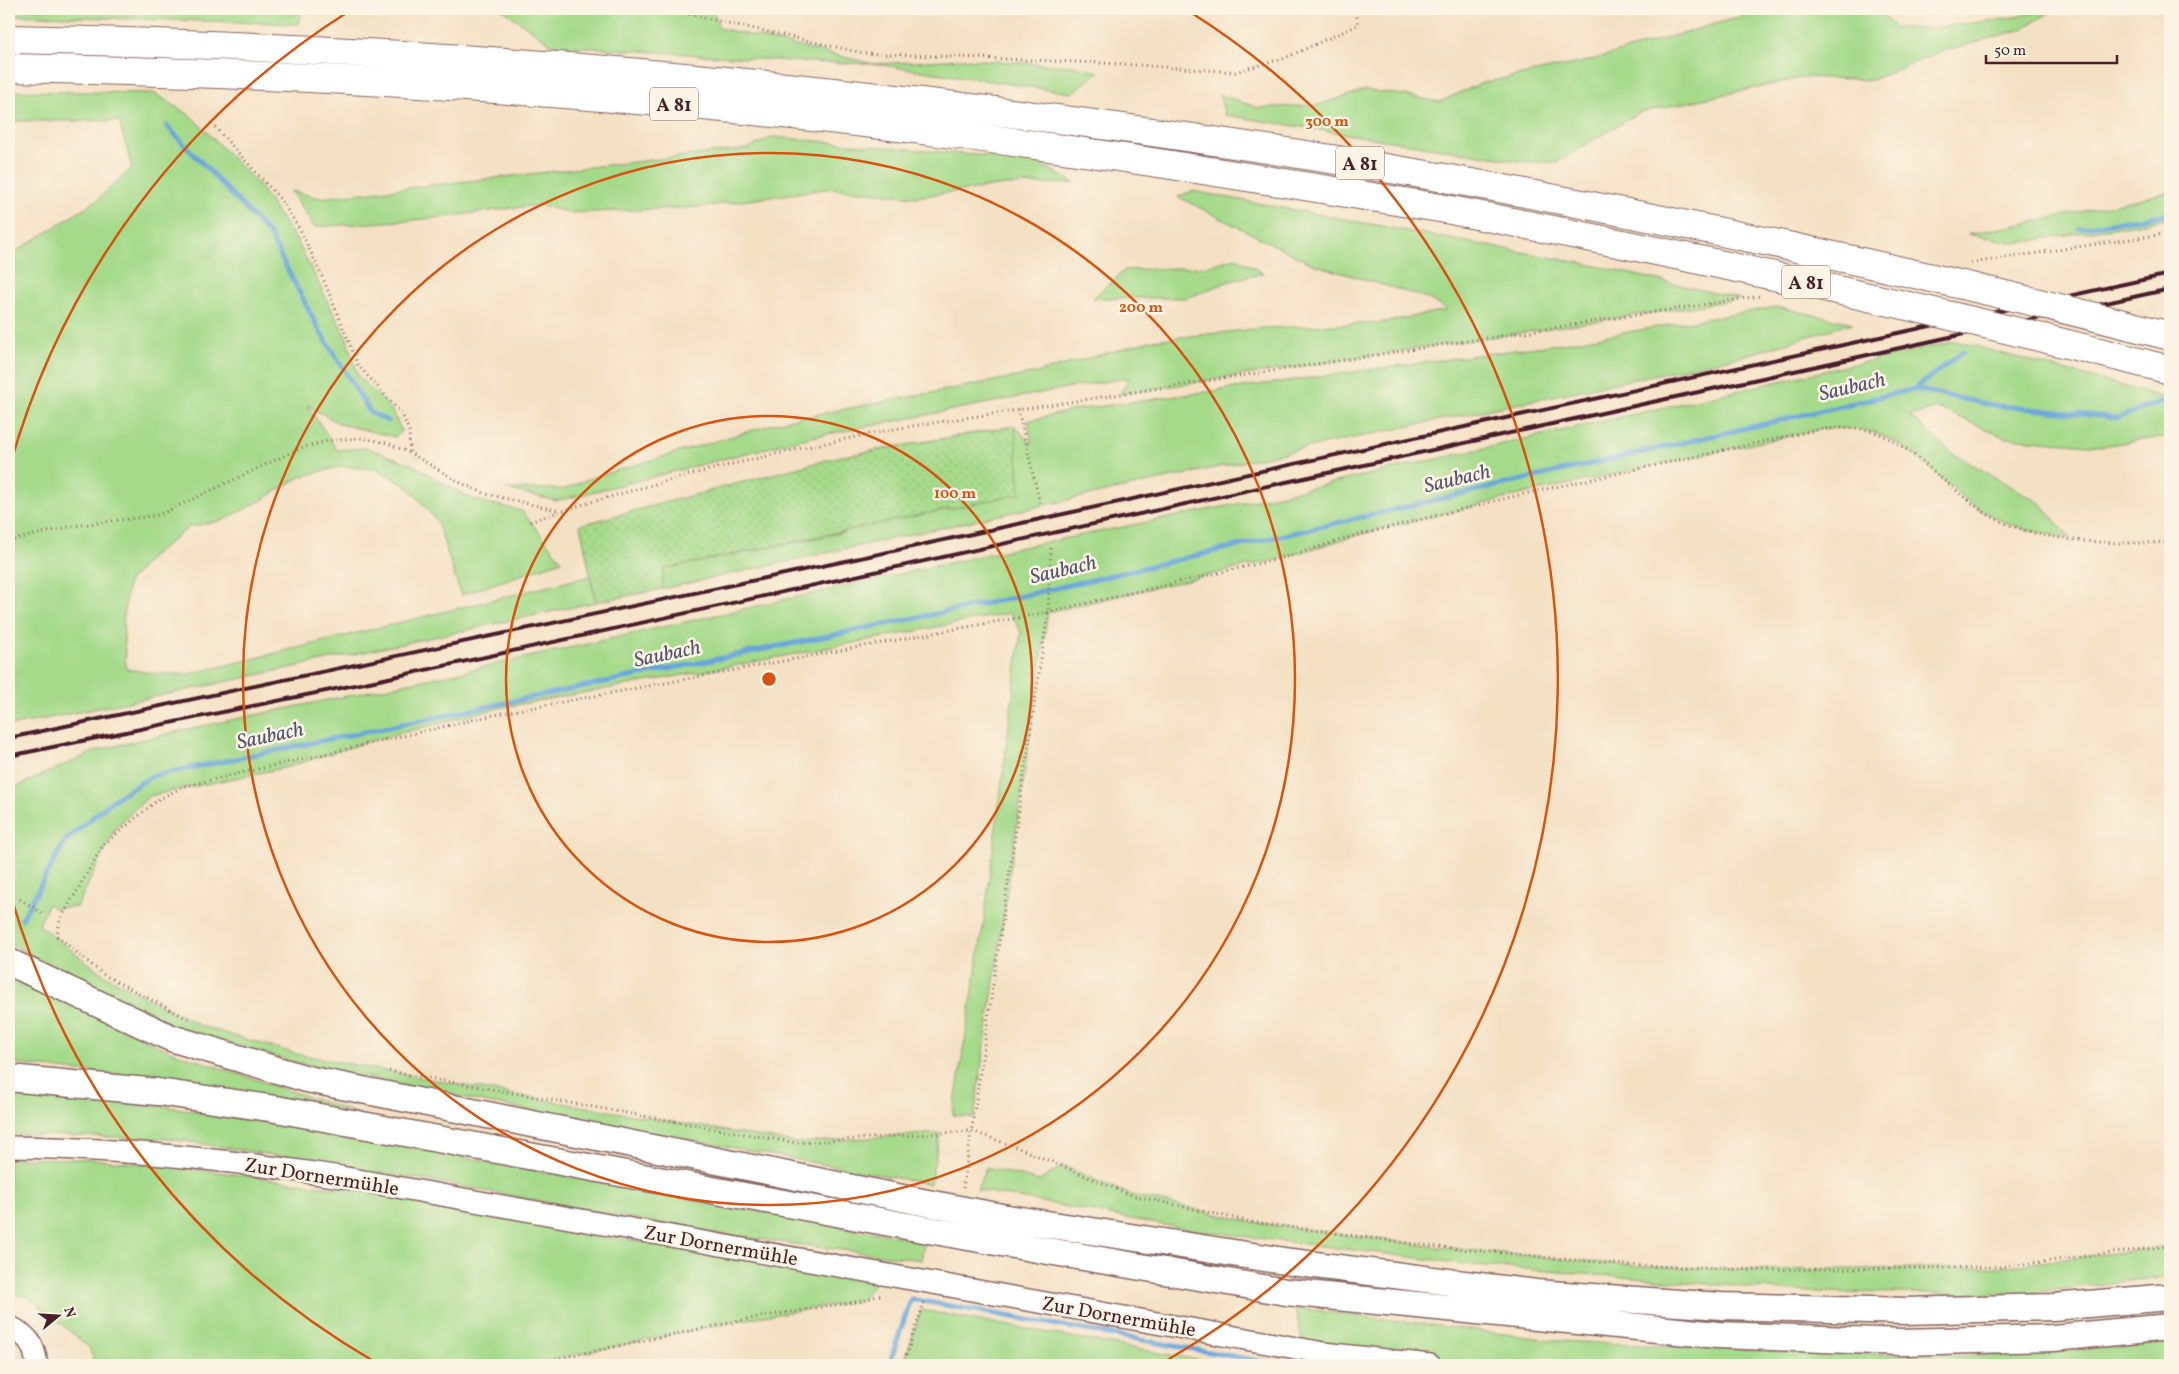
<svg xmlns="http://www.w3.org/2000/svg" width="2179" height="1374" font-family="Vollkorn,serif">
  <defs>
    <pattern id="garden-dots" width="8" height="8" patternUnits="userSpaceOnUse" patternTransform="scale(1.25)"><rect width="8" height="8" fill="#a5da8a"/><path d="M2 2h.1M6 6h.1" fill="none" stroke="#90bb77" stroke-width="1.8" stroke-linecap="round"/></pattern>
  </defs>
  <rect width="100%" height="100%" fill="#fcf5e5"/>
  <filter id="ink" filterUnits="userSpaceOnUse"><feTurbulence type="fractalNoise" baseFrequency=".02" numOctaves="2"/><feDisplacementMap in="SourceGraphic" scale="10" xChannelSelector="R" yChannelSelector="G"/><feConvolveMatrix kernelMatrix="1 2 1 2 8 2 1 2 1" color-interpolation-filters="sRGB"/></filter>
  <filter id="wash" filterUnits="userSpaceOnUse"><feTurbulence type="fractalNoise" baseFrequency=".0096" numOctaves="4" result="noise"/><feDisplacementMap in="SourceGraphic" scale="20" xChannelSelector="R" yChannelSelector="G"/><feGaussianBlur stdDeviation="1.12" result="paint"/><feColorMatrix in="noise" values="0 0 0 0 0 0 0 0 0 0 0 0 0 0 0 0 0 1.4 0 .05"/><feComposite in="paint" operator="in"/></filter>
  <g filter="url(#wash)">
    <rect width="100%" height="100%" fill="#f4e1c4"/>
    <!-- grass -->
    <path fill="#a5da8a" stroke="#787c5a" d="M9,9H302L299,24L9,15Z
      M502,9H713L719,28L874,64L963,59L1073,66L1099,72L1071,93L874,64L805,62L552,45Z
      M1766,9H1876L1895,27L1921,29L1998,20L2056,9L2020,30L1940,52L1872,80L1806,77L1638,113L1556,163L1518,161L1225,115L1219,94L1258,108L1318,105L1365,90L1404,95L1439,102L1482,83L1588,61Z
      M9,91L154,93L191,116L257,183L297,241L347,339L358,376L390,408L402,431L395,437L340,424L307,405L337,450L367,448L411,464L472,499L522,511L562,561L461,595L437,521L409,488L379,470L342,466L300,477L260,501L224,520L189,527L152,556L128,583L123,621L126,669L159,674H190L590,576L596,602L178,692L9,726V256L96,201L132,168L119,121H9Z
      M773,137L1033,160L1074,183L1005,185L915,197L832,188L700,207L571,213L538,205L427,219L314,227L291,191L320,198L747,149Z
      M1192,191L1592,265L1741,299L1120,394L1129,378L1066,388L802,439L557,501L505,489H565L591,478L787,420L1036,373L1153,340L1264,328L1379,323L1447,310L1427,298L1312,264L1178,197Z
      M2170,192V219L2016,243L1968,234L2029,223Z
      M1237,258L1263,273L1230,281L1187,298H1093L1125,270L1202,267Z
      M1776,307L1853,323L1739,357L1310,447L662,589L663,569L845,532L838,457L1015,426L1032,445L1028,421L1074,410L1551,345Z
      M1956,341L2170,399V436L2101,446L2006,438L1938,408L1910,416L1951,452L2040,503L2070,538C2036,533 2005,526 1976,507C1941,483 1913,444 1871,432C1855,427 1838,428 1821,429L1519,495L1354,536L1279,559L1048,612L974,1118L953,1115L984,921L1021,632L1010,613L706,671L499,708L370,741L288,767L149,796L116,827L77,907L54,908L48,904L39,925L104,975L201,1026L297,1054L487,1090L796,1143L940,1133L930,1184L473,1100L287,1060L181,1029L71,978L9,943V790L98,750L188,729L457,673L998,552L1252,501Z
      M9,976L170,1051L359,1114L166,1081L9,1063Z
      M9,1092L170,1107L360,1138L847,1228L925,1240L921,1260L710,1233L438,1182L172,1139L9,1134Z
      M9,1158L91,1159L180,1167L397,1196L587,1233L877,1280L861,1301L758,1317L526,1365H95L89,1347L27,1296L9,1295Z
      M1063,1166L1131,1195L1252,1222L1430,1246L1626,1265L1757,1270L2000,1267L2170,1246V1276L2022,1294L1808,1292L1474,1265L1185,1229L977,1190L986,1167L1039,1181Z
      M1295,1308L1560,1341L1812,1353L2000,1355L2170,1343V1365H1308Z
      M921,1310L1227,1365H903Z"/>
    <!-- garden -->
    <path fill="url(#garden-dots)" stroke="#787c5a" d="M1015,426L1020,494L664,569L662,589L596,602L580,525L838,457Z"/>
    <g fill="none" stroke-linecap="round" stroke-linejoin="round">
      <!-- stream -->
      <path stroke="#68a5d9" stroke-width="5" d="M167,126L269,234L318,328L370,412L388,421
        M2079,228L2170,214
        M1914,389L1963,352
        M22,919L65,841L113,800L152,776L1026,595L1914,389L1992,405L2118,418L2170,398
        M889,1365L911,1299L1282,1365"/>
    </g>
  </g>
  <g filter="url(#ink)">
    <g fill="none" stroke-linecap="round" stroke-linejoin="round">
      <defs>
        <path id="minor" d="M9,1147C120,1148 231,1160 341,1177L1324,1353L1430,1365
          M9,1326C28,1336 34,1343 37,1365"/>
        <path id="major" d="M9,962L171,1038L307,1079L917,1201
          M9,1078L158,1092L276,1109L912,1227
          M1007,1218L1291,1262L1536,1293L1721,1306L1907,1311L2053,1307L2170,1297
          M1002,1243L1286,1292L1718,1335L1902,1342L2053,1338L2170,1327"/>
        <path id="highway" d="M9,39C488,48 967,96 1439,177
          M9,68C329,74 650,94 968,136C1125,156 1283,183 1440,208"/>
      </defs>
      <!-- minor casing -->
      <use href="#minor" stroke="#866361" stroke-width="24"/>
      <!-- major casing -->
      <use href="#major" stroke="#866361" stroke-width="29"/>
      <!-- highway casing -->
      <use href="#highway" stroke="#866361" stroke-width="30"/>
      <!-- path -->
      <path stroke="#866361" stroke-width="3" stroke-dasharray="1 4" stroke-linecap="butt" d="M665,9L863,53L1123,64L1235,72L1285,58L1358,25L1356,9
        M215,127L281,200L301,231L325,283L358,365L402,414L409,431L410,453
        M1971,263L2170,233
        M1018,409L1040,504
        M530,522C562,510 595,501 627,492C717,466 808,446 900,428L1760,296
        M9,541L73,526L159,515L303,447L332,440L362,438L387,443L410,453L461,483L486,494L560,511
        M20,899L42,913
        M188,1019L104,975L57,936L60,920L104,844L159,799L185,786L503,713L1048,612L1279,559L1354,536L1519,495L1821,429C1838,428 1854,427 1871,431C1917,445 1953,497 1998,520C2046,543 2118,545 2170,542
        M389,1071L796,1143L972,1131L1021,1149L1131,1195L1252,1222L1430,1246L1626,1265L1757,1270L2000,1267L2170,1246
        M963,1188L1048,612L1051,545
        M526,1365L758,1317L861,1301L884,1294
        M903,1365L925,1299"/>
      <!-- minor -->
      <use href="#minor" stroke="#fff" stroke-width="21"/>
      <!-- major -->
      <use href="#major" stroke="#fff" stroke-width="26"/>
      <!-- highway -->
      <use href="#highway" stroke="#fff" stroke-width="28"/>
      <!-- rail -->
      <path stroke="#4a1f2b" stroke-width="4" d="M9,738L893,551L2170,274
        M9,756L384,679L2170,289"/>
      <defs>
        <path id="major-bridge" d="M917,1201L1007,1218
          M912,1227L1002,1243"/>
        <path id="highway-bridge" d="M1439,177C1685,222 1928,273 2170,336
          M1440,208C1686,255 1928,307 2170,370"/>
      </defs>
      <!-- major-bridge casing -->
      <use href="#major-bridge" stroke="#866361" stroke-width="29" stroke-linecap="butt"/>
      <!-- highway-bridge casing -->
      <use href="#highway-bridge" stroke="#866361" stroke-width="30" stroke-linecap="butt"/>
      <!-- major-bridge -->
      <use href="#major-bridge" stroke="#fff" stroke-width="26"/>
      <!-- highway-bridge -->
      <use href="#highway-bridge" stroke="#fff" stroke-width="28"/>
    </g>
  </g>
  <!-- distance rings -->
  <g fill="none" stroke="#d8530f" stroke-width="2.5">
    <circle cx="769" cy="679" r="263"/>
    <circle cx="769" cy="679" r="526"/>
    <path d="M375 1362A789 789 0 0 1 11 896M11 462A789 789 0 0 1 351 10M1187 10A789 789 0 0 1 1164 1362"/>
  </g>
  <g text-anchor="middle" stroke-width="5" stroke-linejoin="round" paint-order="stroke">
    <!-- shield labels -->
    <g fill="#fcf5e5" stroke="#7f5f63" stroke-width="1">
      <rect x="650" y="87.5" width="48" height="33" rx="4"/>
      <rect x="1336" y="146.5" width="48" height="33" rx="4"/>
      <rect x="1782" y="265.5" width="48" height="33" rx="4"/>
    </g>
    <g font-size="19" font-weight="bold" fill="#4a1f2b">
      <text x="674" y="111">A 81</text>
      <text x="1360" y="170">A 81</text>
      <text x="1806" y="289">A 81</text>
    </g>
    <!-- street labels -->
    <g font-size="20" fill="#4a1f2b" stroke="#fcf5e5">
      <text transform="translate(322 1176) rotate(9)" y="7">Zur Dornermühle</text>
      <text transform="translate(721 1245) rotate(10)" y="7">Zur Dornermühle</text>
      <text transform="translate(1119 1316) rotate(10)" y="7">Zur Dornermühle</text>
    </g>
    <!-- water labels -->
    <g font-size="21" font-style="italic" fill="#565571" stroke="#fcf5e5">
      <text transform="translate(1852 386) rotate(-13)" y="7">Saubach</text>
      <text transform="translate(1457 478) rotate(-13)" y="7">Saubach</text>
      <text transform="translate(1063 569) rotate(-13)" y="7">Saubach</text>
      <text transform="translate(667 653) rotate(-12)" y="7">Saubach</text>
      <text transform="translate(270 735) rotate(-12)" y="7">Saubach</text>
    </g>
  </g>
  <circle cx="769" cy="679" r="8" fill="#d8530f" stroke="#fcf5e5" stroke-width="2.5"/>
  <g font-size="15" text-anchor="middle" font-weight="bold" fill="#d8530f" stroke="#fcf5e5" stroke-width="5" stroke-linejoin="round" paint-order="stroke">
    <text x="1327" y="126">300 m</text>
    <text x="1141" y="312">200 m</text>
    <text x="955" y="498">100 m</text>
  </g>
  <!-- margin -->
  <rect width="2179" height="1374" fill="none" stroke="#fcf5e5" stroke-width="30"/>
  <!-- north arrow -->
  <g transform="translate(58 1316) rotate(72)" stroke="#fcf5e5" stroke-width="4" paint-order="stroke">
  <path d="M0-4L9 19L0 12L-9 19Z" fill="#4a1f2b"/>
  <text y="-8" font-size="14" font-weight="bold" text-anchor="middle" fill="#4a1f2b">N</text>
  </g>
  <!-- scale -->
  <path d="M1986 55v8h131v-8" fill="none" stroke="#4a1f2b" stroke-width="2.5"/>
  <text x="1994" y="55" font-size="15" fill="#4a1f2b" stroke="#fcf5e5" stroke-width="4" paint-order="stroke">50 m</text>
</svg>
